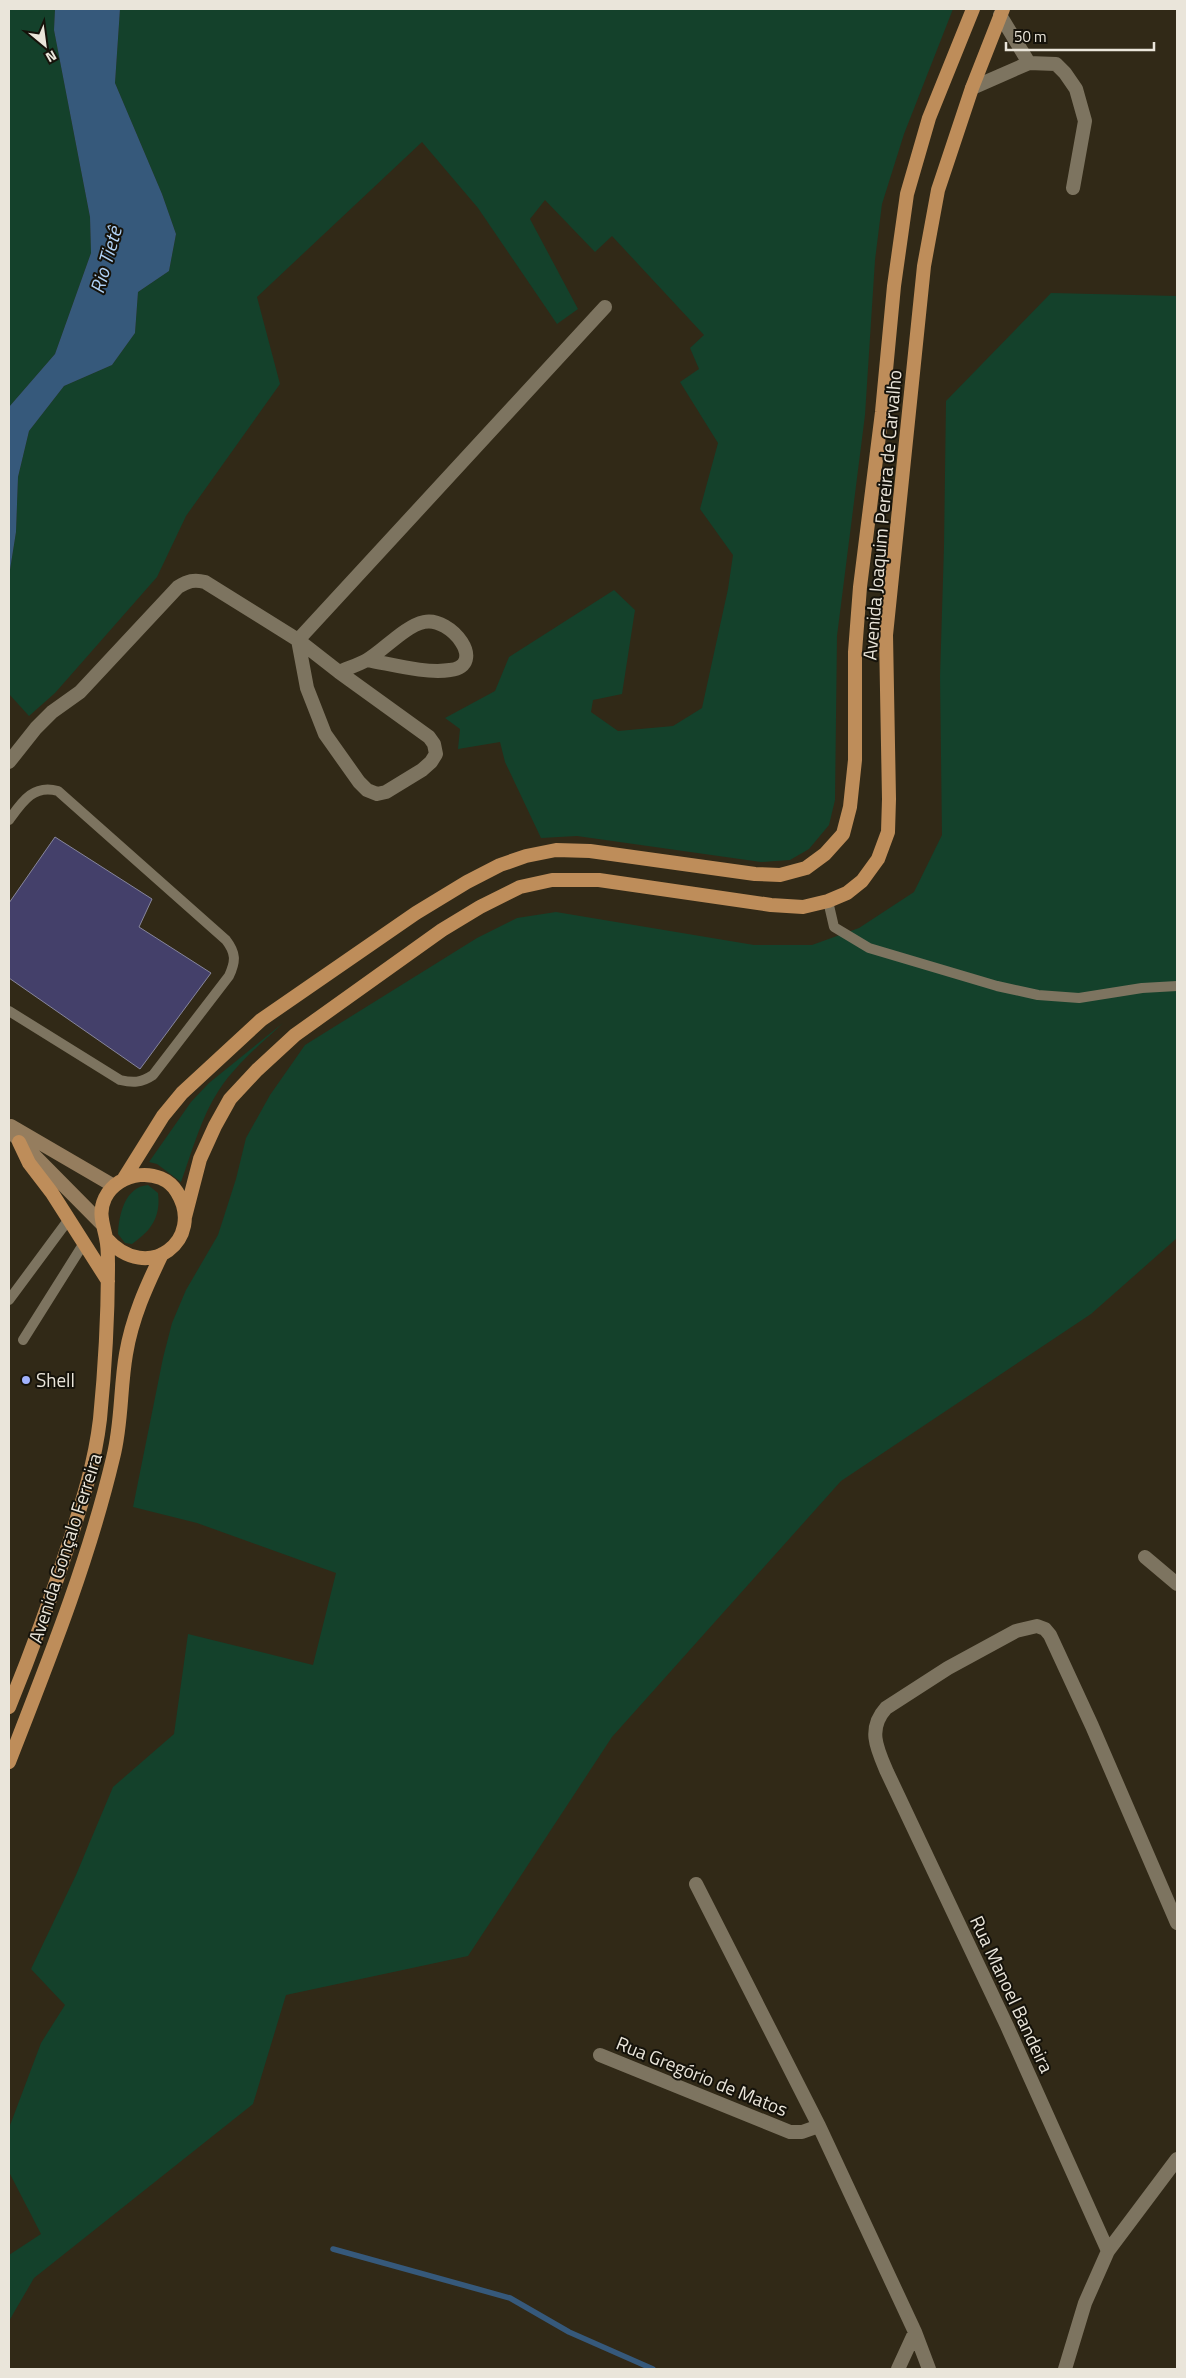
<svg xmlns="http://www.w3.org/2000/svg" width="1186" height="2378" font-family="'Titillium Web',sans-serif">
  <rect width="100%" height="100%" fill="#312917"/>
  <!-- green -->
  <path fill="#14412b" d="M9,9H55L54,30L90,217L91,253L55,354L9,407Z
    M120,9H953L904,134L882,204L875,260L865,415L837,636L835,800L829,825L809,849L790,860L761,862L577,836L541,838L505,762L500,742L458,749L460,729L445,718L495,691L509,657L614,590L635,610L622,694L593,700L591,712L618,731L673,726L702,708L728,589L733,555L700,509L718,443L680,382L699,369L690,348L704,335L612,236L595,252L545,200L530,219L578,309L557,324L478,208L422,142L257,297L280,384L186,516L157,577L55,693L29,716L9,694V576L16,532L18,477L29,431L64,386L112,365L135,333L138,292L169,271L176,234L162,194L115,83Z
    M1051,293L1177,296V1238L1091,1314L841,1481L612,1737L468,1956L286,1995L253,2104L34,2278L9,2321V2255L41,2234L9,2172V2128L41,2043L65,2005L31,1969L76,1875L113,1787L174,1734L188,1634L313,1665L336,1573L197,1523L133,1507L163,1358L172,1323L186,1290L218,1235L236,1179L246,1138L270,1095L305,1045L477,938L517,918L556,912L754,945H812L859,928L914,892L942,835L940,677L944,546L946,401Z
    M283,1023C261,1044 236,1064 219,1090C201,1117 192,1152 181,1182L157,1164L149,1162L191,1102L209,1083Z
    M148,1185L158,1193C161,1217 151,1231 132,1244L125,1243L118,1234C119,1214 125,1187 148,1185Z"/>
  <!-- water -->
  <path fill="#36597b" d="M55,9H120L115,83L162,194L176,234L169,271L138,292L135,333L112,365L64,386L29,431L18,477L16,532L9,576V407L55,354L91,253L90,217L54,30Z"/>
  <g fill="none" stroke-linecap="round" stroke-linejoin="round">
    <!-- stream -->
    <path stroke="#36597b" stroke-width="5.5" d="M333,2249L510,2298L569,2332L653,2369"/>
  </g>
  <!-- building -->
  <path fill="#44406a" stroke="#87869c" d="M55,837L152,899L139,927L211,973L140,1069L9,978V903Z"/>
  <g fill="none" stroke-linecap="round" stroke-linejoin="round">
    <!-- service -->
    <path stroke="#7d7460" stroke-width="10" d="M9,820C22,802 33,784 58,791L226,940C236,953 236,961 229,976L153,1075C141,1083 133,1083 120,1080L9,1011
      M828,901L834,927L869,948L997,986L1038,995L1079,998L1142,988L1177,986
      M9,1300L69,1219
      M23,1340L84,1243"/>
    <!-- minor -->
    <path stroke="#7d7460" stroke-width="14" d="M1000,15L1029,63
      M972,88L1029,63L1056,64L1065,73L1076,89L1085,121L1073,188
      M298,640L605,307
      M298,640L307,688L325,734L359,782L367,790L377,794L386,792L422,770L431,762L436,754L434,744L429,737L339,672
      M9,762L36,728L52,712L80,692L178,587C188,581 194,579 205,582L298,640L339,672C348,668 358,665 367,660C384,650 405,626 424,622C451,616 488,665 450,670C426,674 391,664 367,660
      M1145,1557L1177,1584
      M696,1884L819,2126L915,2332L929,2369
      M600,2055L790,2132H802L819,2126
      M1108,2251L1007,2026L887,1772C877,1749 867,1729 886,1708L948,1668L1016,1631L1037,1626L1045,1629L1050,1635L1092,1726L1177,1923
      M898,2369L915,2332
      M1065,2369L1085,2303L1108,2251L1177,2159"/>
    <!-- secondary -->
    <path stroke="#957d5e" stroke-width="14" d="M11,1126L114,1186
      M9,1130L101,1223"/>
    <!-- trunk -->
    <path stroke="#be8d5a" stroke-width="14" d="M19,1142L29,1163L52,1193L108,1281
      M123,1180L163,1116L182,1093L261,1020L416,913L467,882L500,865L526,856L556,850L590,851L755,874L780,875L806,868L825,854L843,834L850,807L855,760V652L860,587L882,412L894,286L907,194L929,118L973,9
      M185,1217L200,1159L215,1126L230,1099L257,1070L295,1035L442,930L480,907L520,887L552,880H599L771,905L803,907L828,901L847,893L862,881L878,859L888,832L889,799L886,635L924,266L938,190L972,88L1003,9
      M9,1707C31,1653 51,1599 69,1543C82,1503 95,1462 100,1419C105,1368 108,1315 108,1264C108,1256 108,1246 106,1238C103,1223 98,1213 105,1198C118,1171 161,1166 177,1192C206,1239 148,1286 106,1238
      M9,1762C48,1662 88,1563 113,1458C122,1424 120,1388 126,1354C132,1318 146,1287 162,1254"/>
  </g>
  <!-- markers -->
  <circle fill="#a1b2fd" stroke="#15120a" stroke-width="2" cx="26" cy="1380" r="5"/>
  <g text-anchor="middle" stroke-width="4" stroke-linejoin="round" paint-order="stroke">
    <!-- street labels -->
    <g font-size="19" fill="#eae5da" stroke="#15120a">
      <text transform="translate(882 515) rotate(-85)" y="7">Avenida Joaquim Pereira de Carvalho</text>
      <text transform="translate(65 1548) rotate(-72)" y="7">Avenida Gonçalo Ferreira</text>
      <text transform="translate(1012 1994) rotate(65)" y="7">Rua Manoel Bandeira</text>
      <text transform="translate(702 2076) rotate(22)" y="7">Rua Gregório de Matos</text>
    </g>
    <!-- poi labels -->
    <g font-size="19" fill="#eae5da" stroke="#15120a" text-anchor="start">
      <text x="36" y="1387">Shell</text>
    </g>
    <!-- water labels -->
    <g font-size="20" font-style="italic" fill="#b1d2f5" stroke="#15120a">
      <text transform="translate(106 260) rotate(-74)" y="7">Rio Tietê</text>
    </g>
  </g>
  <!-- border -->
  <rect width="1186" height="2378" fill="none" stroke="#eae5da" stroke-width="20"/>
  <!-- north arrow -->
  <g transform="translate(45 45) rotate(151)" stroke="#15120a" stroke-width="4" paint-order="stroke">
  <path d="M0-4L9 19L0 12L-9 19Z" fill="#eae5da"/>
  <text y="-8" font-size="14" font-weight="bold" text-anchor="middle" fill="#eae5da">N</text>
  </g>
  <!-- scale -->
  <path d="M1006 42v8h148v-8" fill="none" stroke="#eae5da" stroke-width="2.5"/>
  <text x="1014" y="42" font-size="15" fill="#eae5da" stroke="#15120a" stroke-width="4" paint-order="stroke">50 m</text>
</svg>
